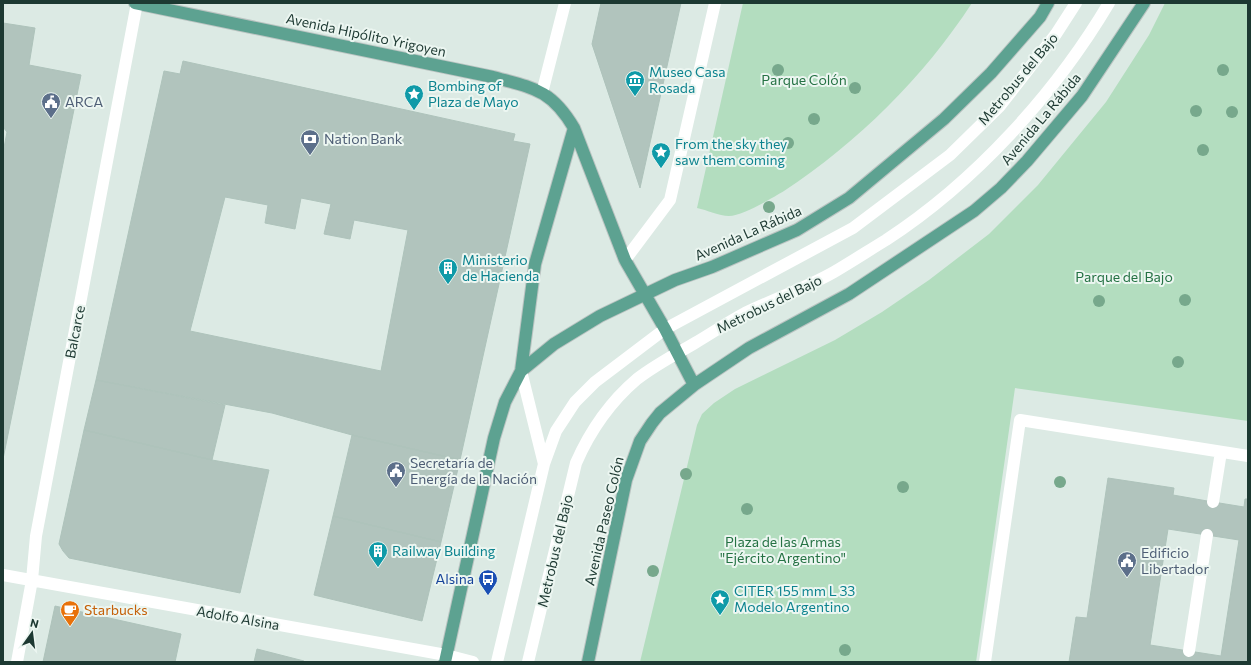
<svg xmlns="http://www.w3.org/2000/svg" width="1251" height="665" font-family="Commissioner,sans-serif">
  <rect width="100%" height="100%" fill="#dceae4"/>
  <!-- green -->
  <path fill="#b3ddbf" d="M743,3H972C923,78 858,142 784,191C772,198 743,216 729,216C719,216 707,210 697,208Z
    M1165,3H1248V421L1015,388L976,662H640L697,425L702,414L714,403L735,389L835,340L882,312L929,280L989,234L1038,185L1106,102L1149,35Z"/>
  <!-- building -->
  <path fill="#b1c4bd" stroke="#aec3bb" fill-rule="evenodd" d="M601,3H681L640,188L592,44Z
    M3,23L35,28L29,65L81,75L3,459V153L7,132L3,127Z
    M183,61L515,134L513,141L530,144L460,460L352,435L272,413L96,380L164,71L180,74ZM225,197L268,205L265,223L295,229L301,198L331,204L324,234L350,239L354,220L408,230L381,371L190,331Z
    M96,380L225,405L212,460L84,430Z
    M84,430L212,460L269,470L240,593L69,558L63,551L59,544Z
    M352,435L460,460L441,542L333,516Z
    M1108,478L1174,488L1173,495L1213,502L1244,507L1245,499H1248V662H1069L1076,617L1087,618ZM1168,529L1239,540L1221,656L1150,645Z
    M333,516L441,542L422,621L314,595Z
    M55,606L181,634L175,662H43Z
    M257,649L304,661V662H254Z"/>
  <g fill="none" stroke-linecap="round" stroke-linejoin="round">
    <defs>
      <path id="primary" d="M135,3L493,77C533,88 551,89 574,128L625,260L665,329L694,385
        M521,371L554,344L600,316L675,280L712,267L797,230L849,198L944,119L991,73L1040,17L1048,3
        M445,662L494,438L505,402L521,371L535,264L574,128
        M588,662L626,480L640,441L652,423L660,413L694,385L749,348L849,294L974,211L1001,188L1027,161L1082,96L1144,3"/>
    </defs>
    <!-- primary casing -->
    <use href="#primary" stroke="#bbc4c2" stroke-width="14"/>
    <!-- lane -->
    <path stroke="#fff" stroke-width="12" d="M542,93L565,3
      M625,260L670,200L715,3
      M521,371L544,464
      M1213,502L1221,452
      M1189,651L1207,535
      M497,662L544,464L556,431L575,402L595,382L665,329L853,228L950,155L999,107L1056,34L1076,3
      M528,662L576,463C590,431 610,402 637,379C655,365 676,354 695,343C712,333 728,322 745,313C774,299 806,288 834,272C851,262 868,251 886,240C975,182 1055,94 1109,3
      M985,662L1020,420L1248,456"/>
    <!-- street -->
    <path stroke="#fff" stroke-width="12" d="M3,575L446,655L473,662
      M17,662L32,580L36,536L137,3"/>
    <!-- primary -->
    <use href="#primary" stroke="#5da291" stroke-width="12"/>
  </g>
  <!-- trees -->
  <g fill="#77a88c">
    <circle cx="778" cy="70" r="6"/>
    <circle cx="1223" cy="70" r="6"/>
    <circle cx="855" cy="88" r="6"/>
    <circle cx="1196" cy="111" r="6"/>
    <circle cx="1232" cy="112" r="6"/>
    <circle cx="814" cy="119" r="6"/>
    <circle cx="788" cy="143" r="6"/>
    <circle cx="1203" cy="150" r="6"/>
    <circle cx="769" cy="207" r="6"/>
    <circle cx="1185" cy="300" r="6"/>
    <circle cx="1099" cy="301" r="6"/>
    <circle cx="1178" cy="362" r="6"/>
    <circle cx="686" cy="474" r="6"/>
    <circle cx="1060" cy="482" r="6"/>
    <circle cx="903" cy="487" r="6"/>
    <circle cx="747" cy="509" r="6"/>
    <circle cx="653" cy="571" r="6"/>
    <circle cx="845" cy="650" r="6"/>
  </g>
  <!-- icons -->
  <defs>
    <symbol id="museum-pin" viewBox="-11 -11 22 30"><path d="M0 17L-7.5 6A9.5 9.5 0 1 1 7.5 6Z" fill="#0f9aa8" stroke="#ecf6f1"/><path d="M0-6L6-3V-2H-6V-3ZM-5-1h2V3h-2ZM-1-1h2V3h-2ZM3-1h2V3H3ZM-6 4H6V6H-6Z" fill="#fff"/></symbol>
    <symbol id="sight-pin" viewBox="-11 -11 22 30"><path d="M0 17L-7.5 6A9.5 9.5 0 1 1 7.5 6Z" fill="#0f9aa8" stroke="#ecf6f1"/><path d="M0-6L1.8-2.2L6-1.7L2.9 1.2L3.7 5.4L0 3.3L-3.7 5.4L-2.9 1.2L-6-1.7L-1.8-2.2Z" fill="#fff"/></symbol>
    <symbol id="civic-pin" viewBox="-11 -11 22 30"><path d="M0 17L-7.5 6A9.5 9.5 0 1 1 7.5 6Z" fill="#5c6f8a" stroke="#ecf6f1"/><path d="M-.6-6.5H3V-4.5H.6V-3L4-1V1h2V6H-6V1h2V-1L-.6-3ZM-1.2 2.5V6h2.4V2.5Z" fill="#fff"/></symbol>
    <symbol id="bank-pin" viewBox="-11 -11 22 30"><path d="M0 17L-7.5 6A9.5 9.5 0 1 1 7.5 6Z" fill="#5c6f8a" stroke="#ecf6f1"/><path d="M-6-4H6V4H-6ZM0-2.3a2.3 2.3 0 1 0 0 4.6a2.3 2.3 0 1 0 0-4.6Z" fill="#fff"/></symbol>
    <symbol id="building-pin" viewBox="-11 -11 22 30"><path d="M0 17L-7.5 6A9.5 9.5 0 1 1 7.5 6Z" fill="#0f9aa8" stroke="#ecf6f1"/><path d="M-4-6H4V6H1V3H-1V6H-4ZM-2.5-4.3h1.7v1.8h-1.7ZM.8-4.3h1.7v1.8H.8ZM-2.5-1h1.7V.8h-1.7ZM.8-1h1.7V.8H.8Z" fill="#fff"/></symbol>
    <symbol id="bus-pin" viewBox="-11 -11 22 30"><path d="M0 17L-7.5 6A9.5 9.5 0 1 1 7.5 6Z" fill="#1a4fb4" stroke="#ecf6f1"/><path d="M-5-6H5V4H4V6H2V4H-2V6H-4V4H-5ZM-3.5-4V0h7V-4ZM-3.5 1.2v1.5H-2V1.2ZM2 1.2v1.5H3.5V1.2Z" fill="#fff"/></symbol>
    <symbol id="cafe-pin" viewBox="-11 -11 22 30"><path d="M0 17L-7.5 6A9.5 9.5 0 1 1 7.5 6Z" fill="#e8710a" stroke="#ecf6f1"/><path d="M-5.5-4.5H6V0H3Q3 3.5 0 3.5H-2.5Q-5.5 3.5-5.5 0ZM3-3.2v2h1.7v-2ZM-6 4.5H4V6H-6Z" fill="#fff"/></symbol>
  </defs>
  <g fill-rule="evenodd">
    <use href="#museum-pin" x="624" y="69" width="22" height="30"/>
    <use href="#sight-pin" x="403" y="83" width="22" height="30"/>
    <use href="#civic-pin" x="40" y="91" width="22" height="30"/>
    <use href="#bank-pin" x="299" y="128" width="22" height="30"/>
    <use href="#sight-pin" x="650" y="141" width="22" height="30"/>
    <use href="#building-pin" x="437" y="257" width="22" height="30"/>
    <use href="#civic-pin" x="385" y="460" width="22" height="30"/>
    <use href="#building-pin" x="367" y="540" width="22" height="30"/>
    <use href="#civic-pin" x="1116" y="550" width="22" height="30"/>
    <use href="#bus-pin" x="477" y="568" width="22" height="30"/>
    <use href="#sight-pin" x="709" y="588" width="22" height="30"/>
    <use href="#cafe-pin" x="59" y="599" width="22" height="30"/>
  </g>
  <g text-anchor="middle" stroke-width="4" stroke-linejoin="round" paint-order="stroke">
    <!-- street labels -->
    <g font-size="14" fill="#1d3932" stroke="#ecf6f1">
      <text transform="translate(366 35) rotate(12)" y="5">Avenida Hipólito Yrigoyen</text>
      <text transform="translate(1018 79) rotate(-50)" y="5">Metrobus del Bajo</text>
      <text transform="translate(1041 119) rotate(-50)" y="5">Avenida La Rábida</text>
      <text transform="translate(748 233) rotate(-24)" y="5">Avenida La Rábida</text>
      <text transform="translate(769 304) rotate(-26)" y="5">Metrobus del Bajo</text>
      <text transform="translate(75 332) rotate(-79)" y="5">Balcarce</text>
      <text transform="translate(604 521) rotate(-77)" y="5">Avenida Paseo Colón</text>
      <text transform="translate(555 551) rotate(-77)" y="5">Metrobus del Bajo</text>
      <text transform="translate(238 618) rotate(10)" y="5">Adolfo Alsina</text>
    </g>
    <!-- culture labels -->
    <g font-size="14" fill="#0d838f" stroke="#ecf6f1" text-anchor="start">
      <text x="649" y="77">Museo Casa<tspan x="649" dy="16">Rosada</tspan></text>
      <text x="428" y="91">Bombing of<tspan x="428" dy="16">Plaza de Mayo</tspan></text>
      <text x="675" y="149">From the sky they<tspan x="675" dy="16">saw them coming</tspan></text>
      <text x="462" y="265">Ministerio<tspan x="462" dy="16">de Hacienda</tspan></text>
      <text x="392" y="556">Railway Building</text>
      <text x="734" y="596">CITER 155 mm L 33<tspan x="734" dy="16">Modelo Argentino</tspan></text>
    </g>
    <!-- park labels -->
    <g font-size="14" fill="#257244" stroke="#ecf6f1">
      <text x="804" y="85">Parque Colón</text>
      <text x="1124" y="282">Parque del Bajo</text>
      <text x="783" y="547">Plaza de las Armas<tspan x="783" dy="16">"Ejército Argentino"</tspan></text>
    </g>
    <!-- service labels -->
    <g font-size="14" fill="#4e5e75" stroke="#ecf6f1" text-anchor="start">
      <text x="65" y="107">ARCA</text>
      <text x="324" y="144">Nation Bank</text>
      <text x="410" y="468">Secretaría de<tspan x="410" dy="16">Energía de la Nación</tspan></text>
      <text x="1141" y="558">Edificio<tspan x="1141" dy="16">Libertador</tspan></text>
    </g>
    <!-- transit labels -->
    <g font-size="14" fill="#164399" stroke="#ecf6f1" text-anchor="end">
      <text x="474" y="584">Alsina</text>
    </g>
    <!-- food labels -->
    <g font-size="14" fill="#c56008" stroke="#ecf6f1" text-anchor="start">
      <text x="84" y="615">Starbucks</text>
    </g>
  </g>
  <!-- border -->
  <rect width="1251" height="665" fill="none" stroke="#1d3932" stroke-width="8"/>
  <!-- north arrow -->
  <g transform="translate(32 633) rotate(14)" stroke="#ecf6f1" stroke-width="3" paint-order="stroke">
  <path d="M0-3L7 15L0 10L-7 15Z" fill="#1d3932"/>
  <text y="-6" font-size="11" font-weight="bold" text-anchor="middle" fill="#1d3932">N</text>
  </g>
</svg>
